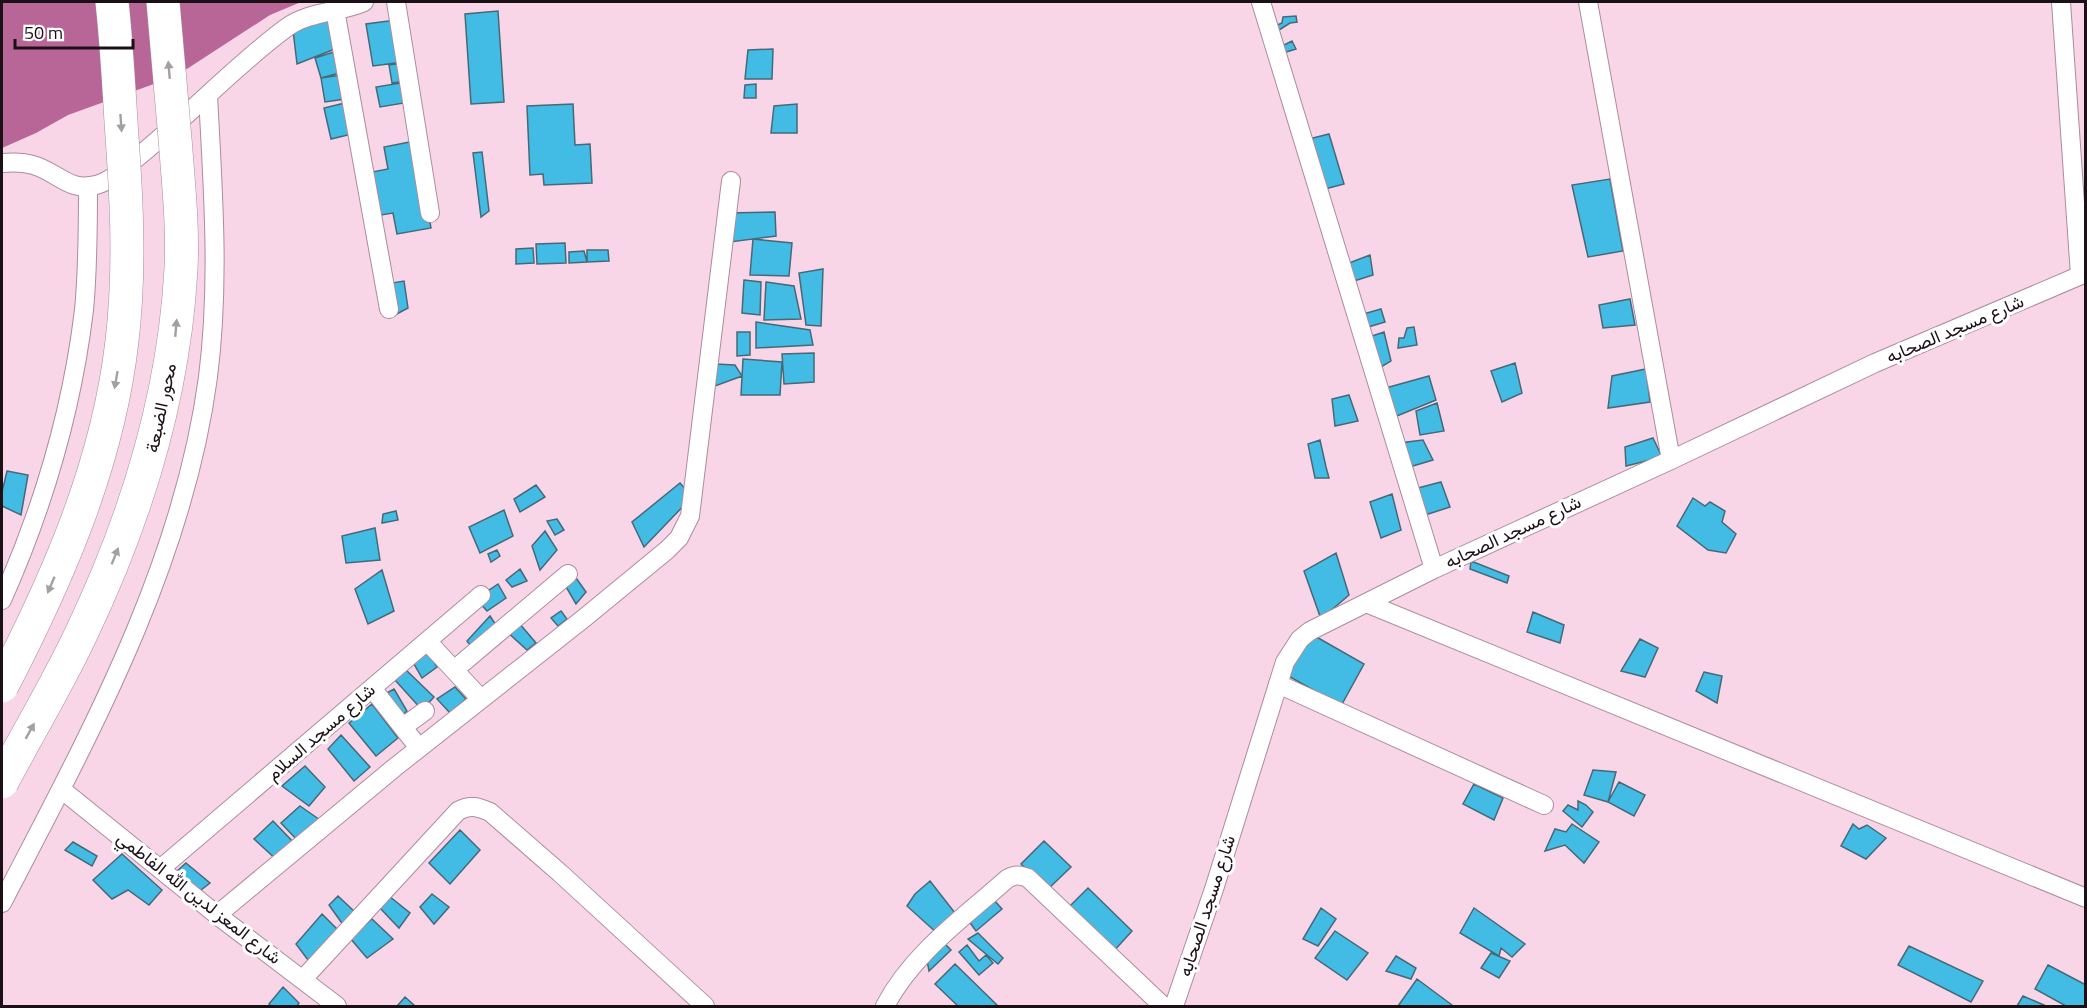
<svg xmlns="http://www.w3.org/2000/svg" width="2087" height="1008" font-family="'Titillium Web',Vazirmatn,sans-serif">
  <rect width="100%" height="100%" fill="#f8d5e7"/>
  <!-- water -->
  <path fill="#b86697" d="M2,2H301L270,15L176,76L68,115L36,133L2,148Z"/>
  <!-- building -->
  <path fill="#42bce5" stroke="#466977" stroke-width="1.5" d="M498,11L504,102L471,104L465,14Z
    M328,16L340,47L297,64L293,30Z
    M1296,16L1297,22L1290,23L1276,32L1275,26L1282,23L1283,17Z
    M396,20L403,62L373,66L366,24Z
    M1292,41L1296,49L1283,53L1282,46Z
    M773,49L772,79H745L748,50Z
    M337,51L343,72L321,78L315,58Z
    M403,63L406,81L392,83L389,65Z
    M341,75L345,99L325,102L321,78Z
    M406,82L410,102L380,107L376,87Z
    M756,84V98H744L745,85Z
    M345,103L352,134L331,139L324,108Z
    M573,104L575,145L590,144L592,183L544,185L543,174L530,175L527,106Z
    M797,104V133H771L774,106Z
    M1329,134L1344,184L1321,190L1305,140Z
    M415,141L431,228L397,234L393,213L375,216L367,173L388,169L384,147Z
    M482,152L489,211L481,217L473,153Z
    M1610,179L1623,251L1588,257L1572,185Z
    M775,212L776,236L730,242L727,213Z
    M753,239L792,243L789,276L750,275Z
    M565,243L566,263L537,264L536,244Z
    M533,248L534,263L516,264V249Z
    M587,250H608L609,261L587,262Z
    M584,251L587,262L569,263V252Z
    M1370,255L1373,275L1351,282L1349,263Z
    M823,269L821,326L806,325L799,273Z
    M744,280L761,282L760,315L742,313Z
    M404,281L408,308L391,317L386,284Z
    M766,282L794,286L801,319L764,320Z
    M1630,299L1635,325L1603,328L1599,305Z
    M1381,309L1385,322L1365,328L1360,315Z
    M756,322L810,330L813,345L756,348Z
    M1414,327L1417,345L1398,348L1399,338H1404L1407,328Z
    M737,332H750V355L737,356Z
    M1384,332L1391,361L1376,370L1369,337Z
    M814,353V382L784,384L782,354Z
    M743,359L782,362L780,395H741Z
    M1515,363L1522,393L1502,402L1491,371Z
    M715,364L735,365L742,376L715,386Z
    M1646,369L1650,402L1608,408L1612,376Z
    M1429,376L1436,400L1392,418L1382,389Z
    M1349,395L1358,421L1335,426L1332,399Z
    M1437,403L1444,431L1420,435L1416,411Z
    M1653,438L1662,457L1626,466L1625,447Z
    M1320,440L1326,467L1329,478H1315L1308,444Z
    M1423,440L1433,460L1406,468L1399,443Z
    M7,471L28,475L21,515L2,506V492Z
    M1441,482L1450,507L1422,516L1414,489Z
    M680,483L692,497L644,547L632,522Z
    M536,485L545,497L520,512L514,499Z
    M1392,494L1401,530L1381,538L1370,502Z
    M1693,498L1705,506L1710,502L1725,511L1722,522L1736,534L1726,553L1708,550L1677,526Z
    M504,510L513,536L480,553L469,527Z
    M396,511L398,520L382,523L383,514Z
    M557,519L564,530L555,535L547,521Z
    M375,528L380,560L346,563L342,536Z
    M545,531L557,550L540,570L532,546Z
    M497,550L500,556L491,562L488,554Z
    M1336,553L1349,595L1321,619L1304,571Z
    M1471,561L1509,576L1507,583L1470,569Z
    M520,569L527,581L512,587L506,580Z
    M382,570L394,611L368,624L355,589Z
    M574,575L586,592L576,604L565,585Z
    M498,584L506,598L487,611L476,599Z
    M561,611L567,619L558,626L551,618Z
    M1533,612L1564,625L1560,643L1527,632Z
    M490,616L500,631L474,650L467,641Z
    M519,623L536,643L527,650L506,631Z
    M1313,635L1364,664L1341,706L1285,674Z
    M1640,639L1658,648L1645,677L1621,671Z
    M427,650L437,667L422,678L414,664Z
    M405,669L434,697L422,710L395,680Z
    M1704,672L1722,676L1717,703L1696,691Z
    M455,687L466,699L450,713L437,699Z
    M394,689L407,711L397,720L383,695Z
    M372,704L398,738L376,756L349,723Z
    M341,735L370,767L354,781L328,749Z
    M305,766L325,787L309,806L282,786Z
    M1593,770L1616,772L1608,802L1584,795Z
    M1619,782L1645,795L1634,816L1608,802Z
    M1474,784L1503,798L1494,820L1463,804Z
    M1578,801L1586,805L1593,812L1582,827L1563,811L1568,805L1578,810Z
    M300,806L323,822L300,843L281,823Z
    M273,821L297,846L278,861L254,839Z
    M1572,824L1599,842L1584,863L1565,845L1545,851L1555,829L1566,832Z
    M1853,824L1859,829L1867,825L1886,838L1866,859L1841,846Z
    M460,830L480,850L450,884L429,863Z
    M1044,841L1071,867L1047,890L1021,864Z
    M73,842L97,856L92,866L65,850Z
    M122,854L162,890L149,905L128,890L112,899L93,880Z
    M186,863L210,883L188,900L167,880Z
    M930,881L955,913L939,935L907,906L915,894Z
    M1088,888L1132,931L1113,952L1068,908Z
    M432,894L449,907L434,924L420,907Z
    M338,896L357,914L344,926L329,905Z
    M389,896L410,913L399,928L379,907Z
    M993,899L1002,909L976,931L968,920Z
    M1321,908L1336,919L1318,946L1303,939Z
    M1474,908L1525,944L1512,957L1501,948L1499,956L1460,933Z
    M322,914L344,936L311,964L296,944Z
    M372,919L393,939L367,958L350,938Z
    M1335,931L1368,953L1347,980L1315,958Z
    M978,933L1003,958L998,964L968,939Z
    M942,941L951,950L929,971L926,955Z
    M967,945L979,961L986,955L993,963L979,975L959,952Z
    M1909,946L1983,981L1971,1002L1898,965Z
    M1491,953L1510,961L1499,978L1481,968Z
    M1396,956L1416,968L1411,979L1386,971Z
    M955,964L998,1006H958L935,984Z
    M2048,965L2086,985V1006H2066L2035,989Z
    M1417,979L1452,1005L1451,1006H1398Z
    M283,987L299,1003L297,1006H271L269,1004Z
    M2023,996L2044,1005L2043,1006H2017Z
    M405,997L415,1006H397Z"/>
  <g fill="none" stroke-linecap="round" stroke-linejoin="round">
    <defs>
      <path id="minor" d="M396,2L430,213
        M1261,2L1434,569
        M1588,2L1671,460
        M2061,2L2080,275
        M335,10L389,309
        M2,163C12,162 23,162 33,165C58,172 68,192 96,185C111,181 123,169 134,160C187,118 232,68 286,28C309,11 339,13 364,2
        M2,600C43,508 72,410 84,310C88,269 88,227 88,186
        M1366,603L2086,898
        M427,641L481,699
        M454,670L568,574
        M1278,684L1544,805
        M372,688L419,748
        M403,727L425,711
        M61,789L217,915L337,1006
        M160,869L481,595
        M2,903C88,737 183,566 208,377C220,283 213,190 208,96
        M217,915L394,768L583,619L667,550L679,538L690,516L731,181
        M303,979L458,811C470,804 478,807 490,812L560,873L705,1006
        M885,1006C912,954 963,918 1007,879C1015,874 1020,875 1028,878L1163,1006
        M1174,1006L1215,886L1285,662L1300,639L1310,631L1434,569L1671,460L1875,363L2086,273"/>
    </defs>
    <!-- minor casing -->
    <use href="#minor" stroke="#ad8c9e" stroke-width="20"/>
    <!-- minor -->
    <use href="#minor" stroke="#fff" stroke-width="18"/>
    <defs>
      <path id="motorway-bridge" d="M2,686C58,578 108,464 122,341C130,273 127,205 122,137C119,92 117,47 112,2
        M2,782C28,733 57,685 81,634C136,519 174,397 181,269C183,229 179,190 176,151C172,101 167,51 163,2"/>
    </defs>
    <!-- motorway-bridge casing -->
    <use href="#motorway-bridge" stroke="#ad8c9e" stroke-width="34" stroke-linecap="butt"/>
    <!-- motorway-bridge -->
    <use href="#motorway-bridge" stroke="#fff" stroke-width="33"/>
  </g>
  <!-- one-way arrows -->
  <defs><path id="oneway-solid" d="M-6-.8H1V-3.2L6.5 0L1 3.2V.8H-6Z" transform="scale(1.5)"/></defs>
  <g fill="#a49fa2">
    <use href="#oneway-solid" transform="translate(169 70) rotate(-95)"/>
    <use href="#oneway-solid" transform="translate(121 123) rotate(86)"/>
    <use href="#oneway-solid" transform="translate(176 328) rotate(-85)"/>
    <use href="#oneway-solid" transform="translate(116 380) rotate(100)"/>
    <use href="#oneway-solid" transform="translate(115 556) rotate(-68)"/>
    <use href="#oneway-solid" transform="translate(51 585) rotate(113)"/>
    <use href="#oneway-solid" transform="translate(30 731) rotate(-61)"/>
  </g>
  <g text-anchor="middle" stroke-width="6" stroke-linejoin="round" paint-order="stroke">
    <!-- street labels -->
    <g font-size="18" fill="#1c1017" stroke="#fff">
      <text transform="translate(1955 329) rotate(-23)" y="6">شارع مسجد الصحابه</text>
      <text transform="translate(161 408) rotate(-78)" y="6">محور الضبعة</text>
      <text transform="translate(1513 532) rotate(-25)" y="6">شارع مسجد الصحابه</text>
      <text transform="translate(321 732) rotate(-41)" y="6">شارع مسجد السلام</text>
      <text transform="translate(199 898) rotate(38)" y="6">شارع المعز لدين الله الفاطمي</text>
      <text transform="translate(1207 906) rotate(-72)" y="6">شارع مسجد الصحابه</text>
    </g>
  </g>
  <!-- border -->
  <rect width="2087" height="1008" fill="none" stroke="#1c1017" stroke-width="6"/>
  <!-- scale -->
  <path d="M15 39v9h118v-9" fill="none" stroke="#1c1017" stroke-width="3"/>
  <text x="24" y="39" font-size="18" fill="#1c1017" stroke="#ffffff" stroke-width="4.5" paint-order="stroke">50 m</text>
</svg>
